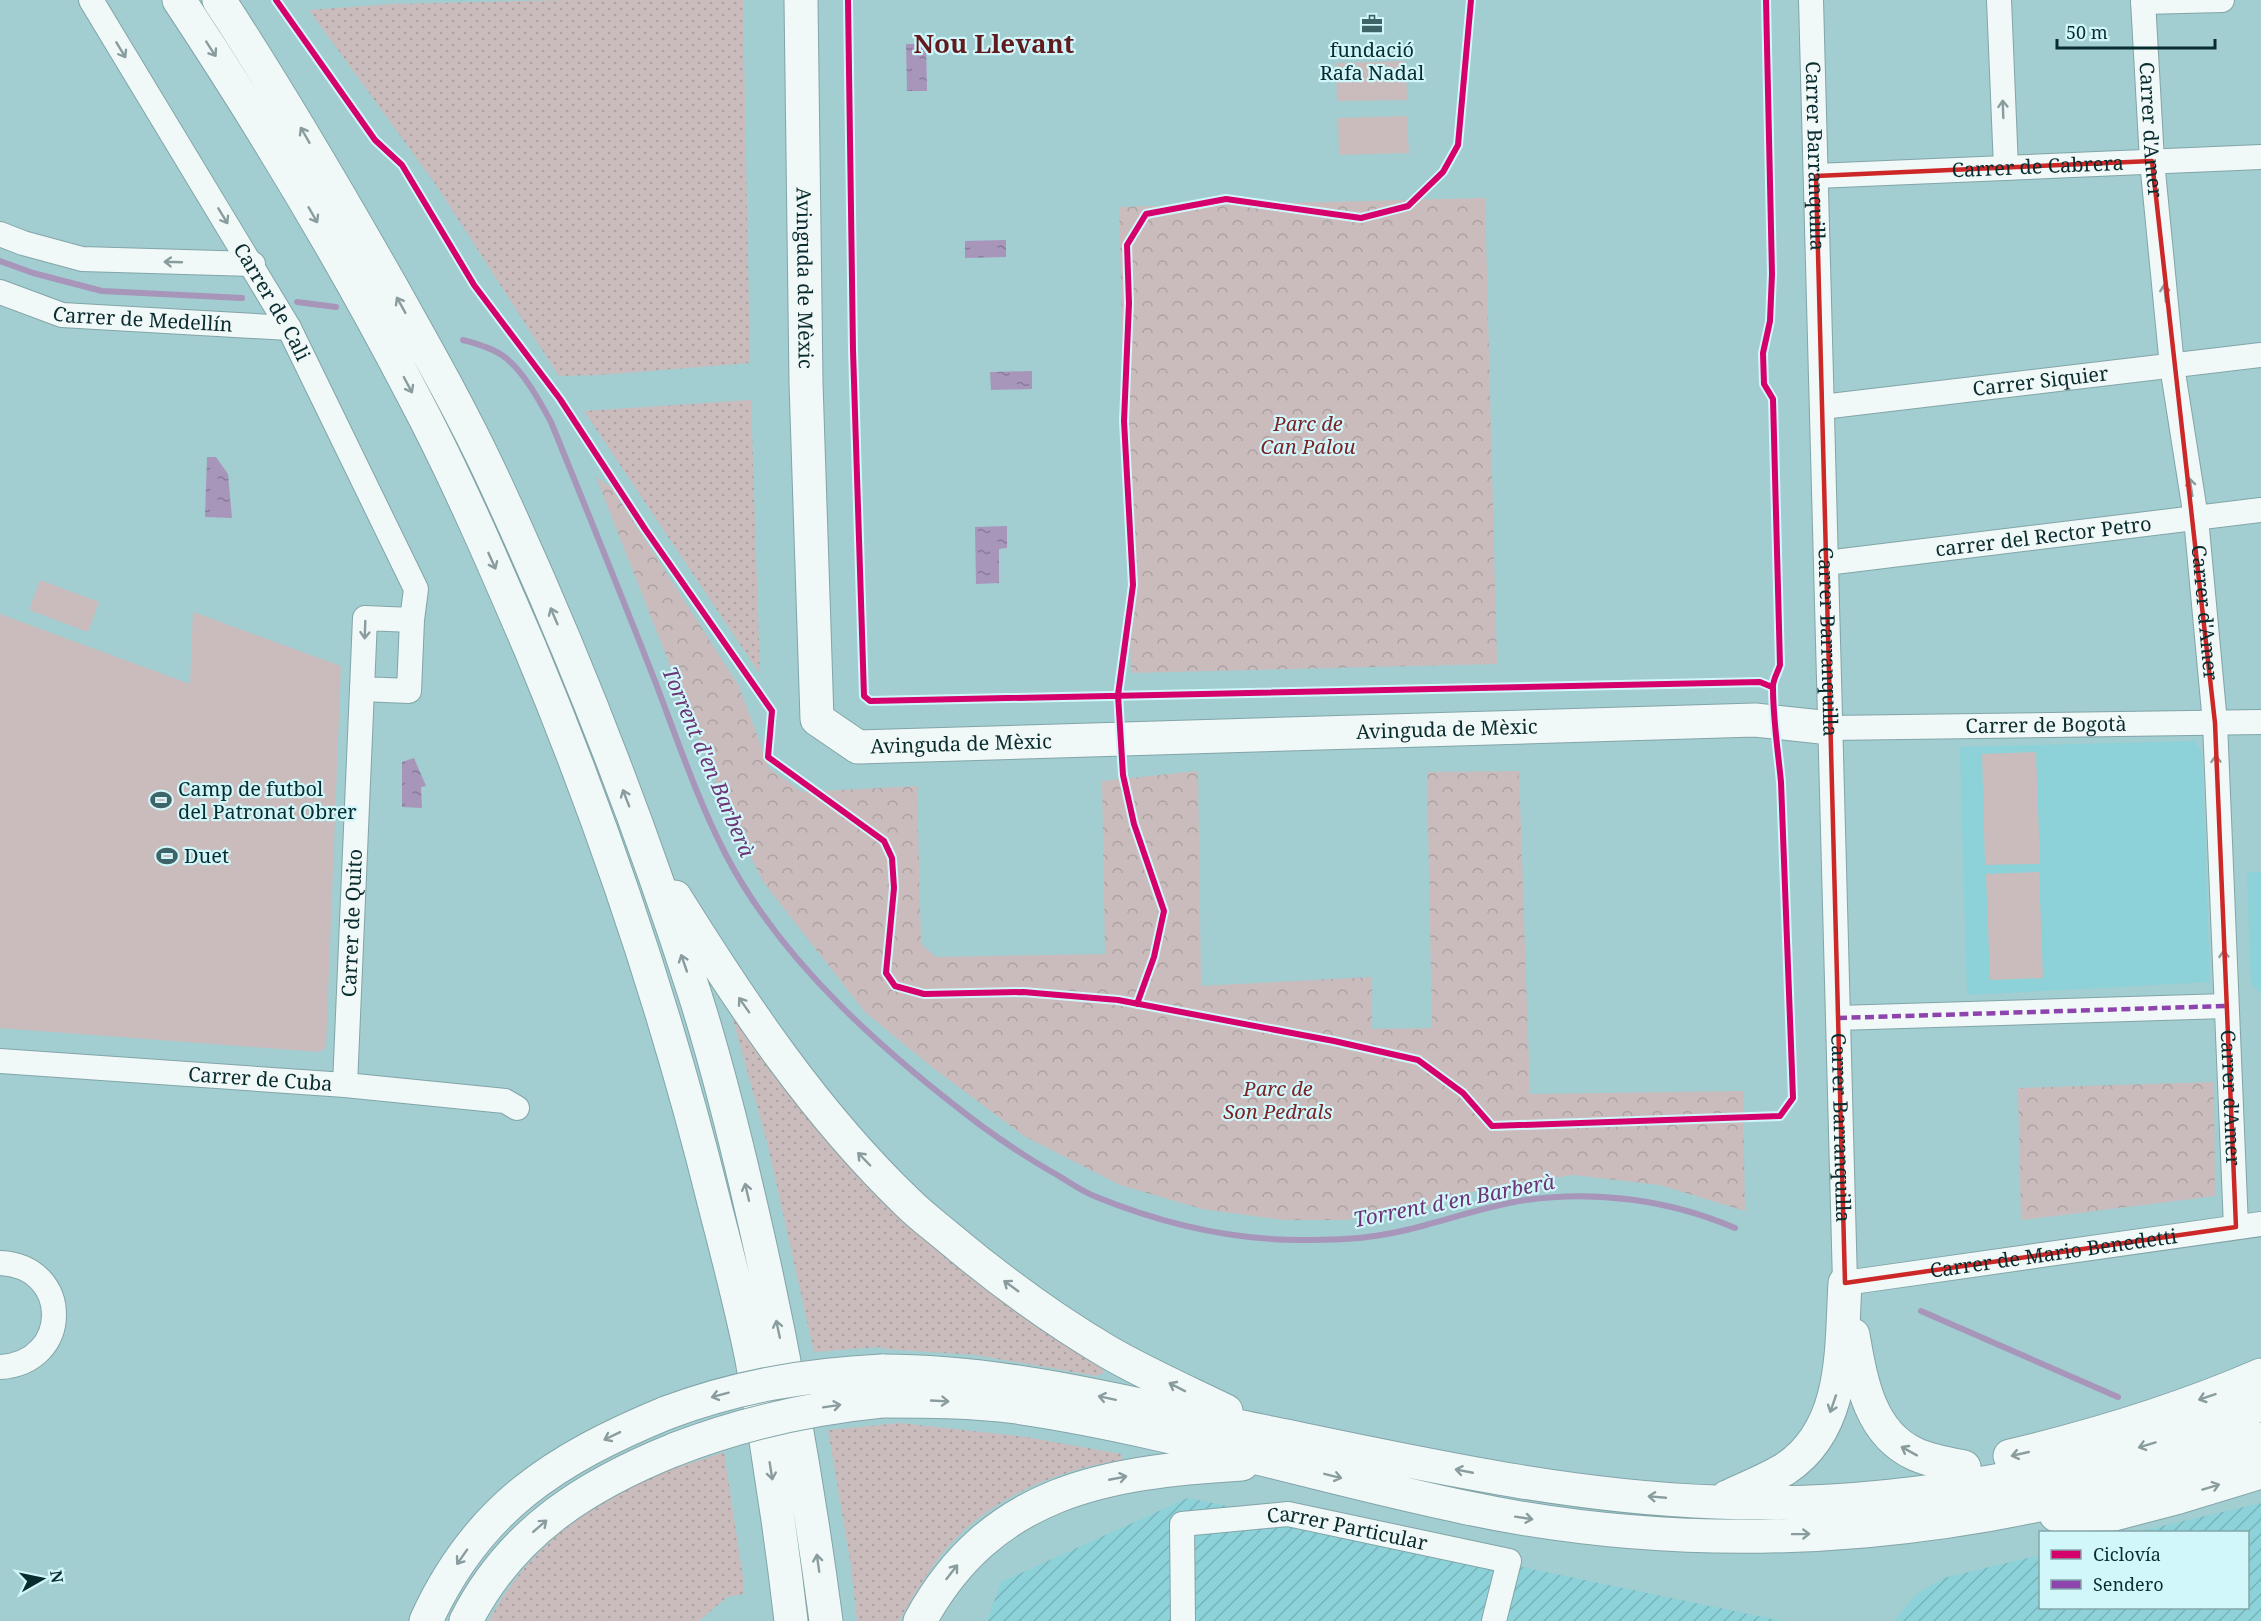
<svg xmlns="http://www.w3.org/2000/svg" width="2261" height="1621" font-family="'Noto Serif',serif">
  <defs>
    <pattern id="industrial-furrows" width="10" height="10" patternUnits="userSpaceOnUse" patternTransform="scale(1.5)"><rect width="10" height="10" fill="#8cd2d8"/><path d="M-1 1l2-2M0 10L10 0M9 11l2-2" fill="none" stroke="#77b4ba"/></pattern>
    <pattern id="grass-dots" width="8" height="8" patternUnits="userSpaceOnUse" patternTransform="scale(1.5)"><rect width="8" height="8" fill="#cabcbc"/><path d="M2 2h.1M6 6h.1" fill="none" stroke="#aca2a2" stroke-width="1.8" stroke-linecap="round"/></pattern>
    <pattern id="park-crowns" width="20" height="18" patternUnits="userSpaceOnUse" patternTransform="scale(1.5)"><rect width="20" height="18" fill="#cabcbc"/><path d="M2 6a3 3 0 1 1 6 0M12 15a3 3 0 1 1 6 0" fill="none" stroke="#aca2a2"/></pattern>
    <pattern id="water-ripples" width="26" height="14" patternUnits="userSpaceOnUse" patternTransform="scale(1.5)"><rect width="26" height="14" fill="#a895ba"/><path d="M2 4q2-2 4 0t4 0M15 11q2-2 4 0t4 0" fill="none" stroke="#877a98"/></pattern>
  </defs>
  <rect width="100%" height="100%" fill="#a2cdd1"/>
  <!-- built -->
  <path fill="#8cd2d8" d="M2195,741L2202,753L2210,982L1967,995L1960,747Z
    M2247,872H2261V994L2251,984Z"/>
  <!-- industrial -->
  <path fill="url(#industrial-furrows)" d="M1188,1498L1783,1621H987L1001,1582Z
    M2261,1503V1621H1895L1900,1613L1918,1593L1943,1578L2040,1555V1608H2248V1532H2136Z"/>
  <!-- grass -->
  <path fill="url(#grass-dots)" d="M561,0H743L750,363L599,375L559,376L436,185L309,10L392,4Z
    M751,400L760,674L584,411Z
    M730,1009L753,1037L1104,1365V1373L1096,1376L975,1355L884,1349L880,1347L814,1352L768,1146Z
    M900,1423L1026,1437L1121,1454V1460C1053,1471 985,1500 941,1555C925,1576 912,1598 899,1621H857L851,1566L828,1430Z
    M724,1452L744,1584L743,1594L727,1597L699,1621H489C531,1540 595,1503 675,1466L679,1467Z"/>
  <!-- park -->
  <path fill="url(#park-crowns)" d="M1485,198L1497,664L1131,673L1119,207Z
    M596,477L612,488L739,686L769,768L802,792L917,786L921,944L936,957L1105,954L1102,781L1198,771L1201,986L1372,977V1029L1432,1028L1427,772L1519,771L1530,1094L1743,1091L1745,1211L1660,1185L1573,1175L1485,1188L1423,1208L1344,1220H1284L1202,1209L1120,1185L1024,1136L933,1068L865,1012L764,883L728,813Z
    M2214,1082L2215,1196L2021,1220L2018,1088Z"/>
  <!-- pitch -->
  <path fill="#cabcbc" d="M1406,61L1407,100L1337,101L1336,63Z
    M1407,116L1409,153L1339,155L1338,118Z
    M40,580L99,602L88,632L29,610Z
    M193,612L341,666L326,1048L319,1052L0,1028V614L190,684Z
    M2036,752L2040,864L1985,865L1982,754Z
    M2039,872L2043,978L1990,980L1986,874Z"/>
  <!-- water -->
  <path fill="url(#water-ripples)" d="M906,44H926L927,91H907Z
    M1006,240V257L965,258V241Z
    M1032,371V389L991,390L990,372Z
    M207,457H216L228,474L232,518L205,517Z
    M1007,526V548L999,549V583L976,584L975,527Z
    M414,758L426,786L421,787L422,808L402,807V762Z"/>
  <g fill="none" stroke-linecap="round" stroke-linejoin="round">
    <!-- stream -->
    <path stroke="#a895ba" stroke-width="6" d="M0,261L33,273L102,291L242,298
      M297,302L336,307
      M463,340C477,344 493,348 506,358C525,374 539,400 551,422C586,508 621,594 655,681C677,739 698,801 726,855C782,963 887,1055 983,1127C1008,1145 1032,1161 1059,1176C1070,1183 1082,1191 1094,1196C1160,1223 1230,1240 1301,1240C1323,1240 1346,1240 1367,1237C1421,1231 1472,1208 1526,1200C1596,1190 1670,1200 1735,1228
      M1921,1311L2118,1397"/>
    <defs>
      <g id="street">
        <path id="s1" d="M91,0L289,328L416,589L412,620L409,691L362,689L365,618L412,620"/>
        <path id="s2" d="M1811,0L1845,1283L2261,1224"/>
        <path d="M1999,0L2006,168"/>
        <path id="s3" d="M2143,0L2152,161L2172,366L2196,518L2215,723L2236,1227"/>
        <path d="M2143,2L2222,0"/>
        <path id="s4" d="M1816,176L2261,157"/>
        <path d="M0,234L23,243L82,259L253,264"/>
        <path id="s5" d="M0,292L62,315L289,328"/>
        <path id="s6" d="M1822,407L2261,355"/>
        <path id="s7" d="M1826,563L2261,510"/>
        <path id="s8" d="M1830,728L2261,722"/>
        <path d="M1838,1018L2226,1006"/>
        <path id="s9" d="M0,1061L345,1085L505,1101L517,1108"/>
        <path id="s10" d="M345,1085L362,689"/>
        <path d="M0,1263C72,1266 72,1363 0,1367"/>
        <path id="s11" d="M1183,1621L1182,1524L1288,1514L1509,1561L1494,1621"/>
      </g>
      <g id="secondary">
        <path id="s12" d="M801,0L806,383L817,719L858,747L1755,720L1830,728"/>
      </g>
      <path id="highway" d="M179,0C263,127 342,258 412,393C456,476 493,562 530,648C606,830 668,1016 715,1206C728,1257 742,1309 752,1360C768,1447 781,1534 791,1621
        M219,0C280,93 336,189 391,286C425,347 460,408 490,472C569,641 638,817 695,995C718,1067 736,1141 753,1215C784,1349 808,1484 826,1621
        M675,897C743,1006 815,1114 908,1203C921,1216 936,1227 949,1238C999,1280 1052,1319 1108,1352C1146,1374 1187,1392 1226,1411
        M1853,1335C1861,1380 1869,1433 1915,1454C1930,1461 1948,1464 1964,1467
        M882,1371C1014,1371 1142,1407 1271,1433C1418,1463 1566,1497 1716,1502C1902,1509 2089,1472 2261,1404
        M882,1401C927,1401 971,1401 1016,1407C1167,1429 1314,1476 1463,1507C1729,1564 2008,1536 2261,1439
        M2010,1456C2095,1436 2180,1410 2261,1375
        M1727,1497C1746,1488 1767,1480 1785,1469C1847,1428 1841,1348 1845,1283
        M2056,1515L2114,1514L2179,1497L2261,1472
        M426,1621C477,1508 555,1459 666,1413
        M466,1621C511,1532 586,1485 676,1449
        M920,1621C991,1490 1106,1472 1242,1464"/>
    </defs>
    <!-- street casing -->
    <use href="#street" stroke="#82a5a8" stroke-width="26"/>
    <!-- secondary casing -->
    <use href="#secondary" stroke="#82a5a8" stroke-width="35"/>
    <!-- highway casing -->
    <use href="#highway" stroke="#82a5a8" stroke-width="35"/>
    <!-- street -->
    <use href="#street" stroke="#f1f8f8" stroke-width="24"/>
    <!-- secondary -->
    <use href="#secondary" stroke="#f1f8f8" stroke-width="33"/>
    <!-- highway -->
    <use href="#highway" stroke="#f1f8f8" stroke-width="33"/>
    <defs>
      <path id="highway-bridge" d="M666,1413C738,1386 805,1375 882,1371
        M676,1449C743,1423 811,1408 882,1401"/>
    </defs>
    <!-- highway-bridge casing -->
    <use href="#highway-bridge" stroke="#82a5a8" stroke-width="35" stroke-linecap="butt"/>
    <!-- highway-bridge -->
    <use href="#highway-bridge" stroke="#f1f8f8" stroke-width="33"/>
    <!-- quiet -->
    <path stroke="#8e44ad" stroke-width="4.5" stroke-dasharray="9 4.5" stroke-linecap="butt" d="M1838,1018L2226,1006"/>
    <defs>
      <path id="cycleway" d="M276,0L375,140L402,165L474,285L560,399L645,529L772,711L768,757L884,841L892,858L894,888L886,973L895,986L924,994L1023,992L1118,1000L1334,1041L1418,1060L1463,1093L1492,1126L1780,1116L1793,1098L1781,782C1778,751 1773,719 1773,688C1772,681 1778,672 1780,665L1773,399L1764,384L1763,353L1770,321L1772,274L1766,0
        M848,0L853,350L864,696L870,701L1760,682L1772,687
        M1137,1004L1154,957L1164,911L1134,824L1123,775L1118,695L1133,585L1124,421L1129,303L1127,245L1146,214L1226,199L1361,218L1408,206L1443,172L1458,145L1471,0"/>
    </defs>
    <!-- cycleway casing -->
    <use href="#cycleway" stroke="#d2f7fb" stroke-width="10"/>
    <!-- cycleway -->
    <use href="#cycleway" stroke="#d6006c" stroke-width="6"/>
  </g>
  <!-- one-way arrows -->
  <defs><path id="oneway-shaft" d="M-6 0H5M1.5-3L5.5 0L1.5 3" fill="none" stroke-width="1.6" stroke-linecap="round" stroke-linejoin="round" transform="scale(1.5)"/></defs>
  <g stroke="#899c9e">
    <use href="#oneway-shaft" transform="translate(211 49) rotate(57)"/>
    <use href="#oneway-shaft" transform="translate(121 50) rotate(59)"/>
    <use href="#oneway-shaft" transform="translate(2003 109) rotate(-92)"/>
    <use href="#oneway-shaft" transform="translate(305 135) rotate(-120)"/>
    <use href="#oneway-shaft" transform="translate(313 215) rotate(60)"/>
    <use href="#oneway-shaft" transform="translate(223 216) rotate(59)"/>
    <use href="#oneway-shaft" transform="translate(173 262) rotate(-178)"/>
    <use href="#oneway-shaft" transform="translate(2165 293) rotate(-96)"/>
    <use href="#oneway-shaft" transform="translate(401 305) rotate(-119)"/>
    <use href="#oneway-shaft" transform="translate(408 385) rotate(62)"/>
    <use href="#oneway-shaft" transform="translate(2191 487) rotate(-99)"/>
    <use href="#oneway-shaft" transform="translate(492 561) rotate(66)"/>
    <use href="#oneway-shaft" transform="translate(554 616) rotate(-113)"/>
    <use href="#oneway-shaft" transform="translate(365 630) rotate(92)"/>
    <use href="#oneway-shaft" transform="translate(2216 764) rotate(-92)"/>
    <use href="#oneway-shaft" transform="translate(626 798) rotate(-111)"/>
    <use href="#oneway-shaft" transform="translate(2224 959) rotate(-92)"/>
    <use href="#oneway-shaft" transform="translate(684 963) rotate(-109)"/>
    <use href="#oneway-shaft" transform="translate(744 1005) rotate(-125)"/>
    <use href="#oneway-shaft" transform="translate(864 1159) rotate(-134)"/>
    <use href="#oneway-shaft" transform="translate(747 1192) rotate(-103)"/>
    <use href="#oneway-shaft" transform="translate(1011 1286) rotate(-144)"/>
    <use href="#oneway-shaft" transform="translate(778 1329) rotate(-102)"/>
    <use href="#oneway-shaft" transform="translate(1177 1387) rotate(-153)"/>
    <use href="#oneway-shaft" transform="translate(720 1395) rotate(165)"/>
    <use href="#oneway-shaft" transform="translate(2207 1397) rotate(161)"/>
    <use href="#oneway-shaft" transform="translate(1107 1398) rotate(-168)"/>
    <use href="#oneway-shaft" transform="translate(940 1401) rotate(3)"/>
    <use href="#oneway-shaft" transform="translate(1833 1404) rotate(109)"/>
    <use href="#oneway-shaft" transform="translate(832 1406) rotate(-9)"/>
    <use href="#oneway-shaft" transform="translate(612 1436) rotate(154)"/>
    <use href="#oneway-shaft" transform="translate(2147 1445) rotate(163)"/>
    <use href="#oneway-shaft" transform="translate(1909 1451) rotate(-151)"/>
    <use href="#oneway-shaft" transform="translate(2020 1454) rotate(167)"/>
    <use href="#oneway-shaft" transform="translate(771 1471) rotate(81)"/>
    <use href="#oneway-shaft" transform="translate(1464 1471) rotate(-169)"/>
    <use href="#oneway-shaft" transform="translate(1333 1476) rotate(14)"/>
    <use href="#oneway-shaft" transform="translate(1118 1478) rotate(-11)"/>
    <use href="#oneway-shaft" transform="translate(2211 1487) rotate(-17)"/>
    <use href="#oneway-shaft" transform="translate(1657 1497) rotate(-175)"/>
    <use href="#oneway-shaft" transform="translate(1524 1518) rotate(9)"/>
    <use href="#oneway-shaft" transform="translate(540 1526) rotate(-41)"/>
    <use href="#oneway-shaft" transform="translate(1801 1534) rotate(-1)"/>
    <use href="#oneway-shaft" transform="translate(462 1557) rotate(125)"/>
    <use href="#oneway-shaft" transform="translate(818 1563) rotate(-98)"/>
    <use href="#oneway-shaft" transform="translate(952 1572) rotate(-52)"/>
  </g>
  <!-- marked area -->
  <path fill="none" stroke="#cc2828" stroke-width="4.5" stroke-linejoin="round" d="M2152,161L2215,723L2236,1227L1845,1283L1816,176Z"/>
  <!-- icons -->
  <defs>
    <symbol id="office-bare" viewBox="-9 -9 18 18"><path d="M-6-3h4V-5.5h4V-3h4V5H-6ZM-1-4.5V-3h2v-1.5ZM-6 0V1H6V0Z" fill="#3f6468" stroke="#d2f7fb" stroke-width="2.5" paint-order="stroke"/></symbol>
    <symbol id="stadium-bare" viewBox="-9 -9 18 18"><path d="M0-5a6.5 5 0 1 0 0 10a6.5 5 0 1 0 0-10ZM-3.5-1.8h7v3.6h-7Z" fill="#3f6468" stroke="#d2f7fb" stroke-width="2.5" paint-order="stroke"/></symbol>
  </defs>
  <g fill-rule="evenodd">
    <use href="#office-bare" x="1357" y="9" width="30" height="30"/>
    <use href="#stadium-bare" x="146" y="785" width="30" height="30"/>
    <use href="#stadium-bare" x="152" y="841" width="30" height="30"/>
  </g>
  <g text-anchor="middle" stroke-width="4.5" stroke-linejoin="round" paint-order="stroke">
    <!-- poi labels -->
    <g font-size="20" fill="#092c2f" stroke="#d2f7fb" text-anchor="start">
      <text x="1372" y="57" text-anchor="middle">fundació<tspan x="1372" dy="23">Rafa Nadal</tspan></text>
      <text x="178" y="796">Camp de futbol<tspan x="178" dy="23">del Patronat Obrer</tspan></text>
      <text x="184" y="863">Duet</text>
    </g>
    <!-- street labels -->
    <g font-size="20" fill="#092c2f" stroke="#d2f7fb">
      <text dy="7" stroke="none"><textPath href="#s3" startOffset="130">Carrer d'Amer</textPath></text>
      <text dy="7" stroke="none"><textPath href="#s2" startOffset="156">Carrer Barranquilla</textPath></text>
      <text dy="7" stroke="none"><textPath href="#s4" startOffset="222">Carrer de Cabrera</textPath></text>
      <text dy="7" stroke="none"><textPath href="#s12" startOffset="278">Avinguda de Mèxic</textPath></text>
      <text dy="7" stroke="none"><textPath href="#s1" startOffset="352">Carrer de Cali</textPath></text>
      <text dy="7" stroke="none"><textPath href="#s5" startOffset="147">Carrer de Medellín</textPath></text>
      <text dy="7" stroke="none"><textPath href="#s6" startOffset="220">Carrer Siquier</textPath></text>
      <text dy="7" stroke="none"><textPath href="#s7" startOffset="219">carrer del Rector Petro</textPath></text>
      <text dy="7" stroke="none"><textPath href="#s3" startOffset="616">Carrer d'Amer</textPath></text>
      <text dy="7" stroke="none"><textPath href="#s2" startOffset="642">Carrer Barranquilla</textPath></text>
      <text dy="7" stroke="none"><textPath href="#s8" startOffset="216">Carrer de Bogotà</textPath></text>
      <text dy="7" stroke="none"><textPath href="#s12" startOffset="1358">Avinguda de Mèxic</textPath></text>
      <text dy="7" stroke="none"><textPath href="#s12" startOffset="872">Avinguda de Mèxic</textPath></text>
      <text dy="7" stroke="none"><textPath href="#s10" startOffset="162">Carrer de Quito</textPath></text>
      <text dy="7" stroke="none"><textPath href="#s9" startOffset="261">Carrer de Cuba</textPath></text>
      <text dy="7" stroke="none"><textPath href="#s3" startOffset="1102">Carrer d'Amer</textPath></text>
      <text dy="7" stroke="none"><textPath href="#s2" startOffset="1128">Carrer Barranquilla</textPath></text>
      <text dy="7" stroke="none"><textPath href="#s2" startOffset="1494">Carrer de Mario Benedetti</textPath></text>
      <text dy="7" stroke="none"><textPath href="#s11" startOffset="264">Carrer Particular</textPath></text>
    </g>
    <!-- park labels -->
    <g font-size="20" font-style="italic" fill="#792326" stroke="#d2f7fb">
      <text x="1308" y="431">Parc de<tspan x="1308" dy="23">Can Palou</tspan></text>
      <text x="1278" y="1096">Parc de<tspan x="1278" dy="23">Son Pedrals</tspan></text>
    </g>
    <!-- water labels -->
    <g font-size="21" font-style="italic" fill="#6c3474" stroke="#d2f7fb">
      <text transform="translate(708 762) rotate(67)" y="7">Torrent d'en Barberà</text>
      <text transform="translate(1454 1201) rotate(-11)" y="7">Torrent d'en Barberà</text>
    </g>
    <!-- district labels -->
    <g font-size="26" font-weight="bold" fill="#611b1e" stroke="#d2f7fb">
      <text x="994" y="53">Nou Llevant</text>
    </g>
  </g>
  <!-- legend -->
  <rect x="2039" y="1531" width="210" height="78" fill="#d2f7fb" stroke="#82a6a9" stroke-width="1.5"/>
  <rect x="2051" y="1550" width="30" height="9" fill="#d6006c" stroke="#82a6a9" stroke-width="1.5"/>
  <text x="2093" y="1561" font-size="18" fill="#092c2f">Ciclovía</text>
  <rect x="2051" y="1580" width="30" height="9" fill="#8e44ad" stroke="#82a6a9" stroke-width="1.5"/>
  <text x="2093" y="1591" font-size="18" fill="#092c2f">Sendero</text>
  <!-- north arrow -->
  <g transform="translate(42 1579) rotate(81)" stroke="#d2f7fb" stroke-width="4.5" paint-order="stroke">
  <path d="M0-4.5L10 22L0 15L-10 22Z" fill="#092c2f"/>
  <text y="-9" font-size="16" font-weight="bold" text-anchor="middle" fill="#092c2f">N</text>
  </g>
  <!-- scale -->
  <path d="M2057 39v9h158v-9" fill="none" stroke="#092c2f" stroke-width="3"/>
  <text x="2066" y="39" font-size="18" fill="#092c2f" stroke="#d2f7fb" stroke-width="4.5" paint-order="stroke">50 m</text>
</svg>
